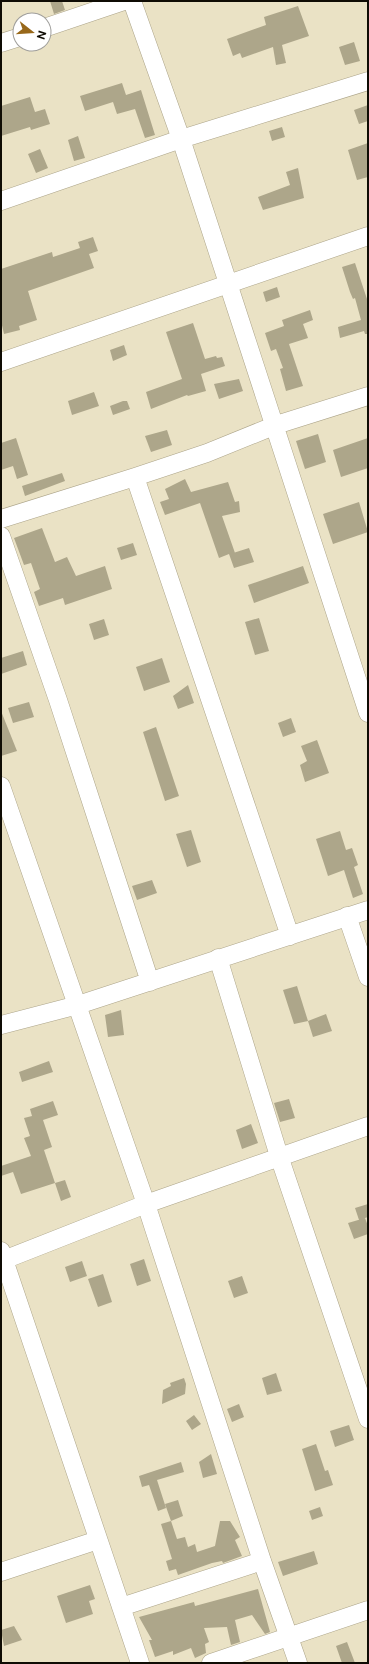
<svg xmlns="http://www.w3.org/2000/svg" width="369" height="1664" font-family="'Public Sans',sans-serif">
  <rect width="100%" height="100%" fill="#eae2c5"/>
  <!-- building -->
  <path fill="#ada68a" d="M50,1H62L65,10L54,14Z
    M298,6L309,36L282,45L286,63L276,65L273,47L242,58L240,53L233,56L227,39L266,25L264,17Z
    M354,42L360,61L345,65L339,47Z
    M122,83L126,95L141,90L155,135L145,138L135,109L117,114L113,102L85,111L80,96Z
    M30,97L35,112L45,109L50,124L31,130L30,127L1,136V106Z
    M368,105V121L359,124L354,110Z
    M282,127L285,137L272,141L269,131Z
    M78,136L85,158L74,161L68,140Z
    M368,143V177L357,180L348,150Z
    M40,149L48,168L36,173L28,154Z
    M298,168L304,198L263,210L258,197L290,185L286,172Z
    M93,237L98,251L89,254L94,268L28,291L37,320L19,326L20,330L4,334L1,321V269L52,252L53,257L80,248L78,242Z
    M355,263L368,302V334H365L364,331L340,338L338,327L361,320L355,298L353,299L350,292L342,267Z
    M277,287L280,297L266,302L263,292Z
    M310,310L313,320L303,324L308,338L289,344L303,386L286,391L280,369L283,368L276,349L271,351L265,333L284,326L282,320Z
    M193,323L205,359L216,356L217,358L222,357L225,366L201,374L206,391L188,396L187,395L151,409L146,392L182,379L166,332Z
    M124,345L127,355L113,361L110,350Z
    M239,379L243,391L219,399L214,384Z
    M94,392L99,406L72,415L68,401Z
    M123,401H127L130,409L113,415L110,406Z
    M167,430L172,445L151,452L145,436Z
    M318,434L326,462L305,469L296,441Z
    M16,438L28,475L17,479L13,466L1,470V443Z
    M368,438V468L341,477L333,450Z
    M62,473L65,481L25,496L22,486Z
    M185,479L191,492L228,482L235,502L239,501L240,512L222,516L235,553L230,554L249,548L254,562L234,568L229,554L219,558L200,503L165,515L160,502L169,499L165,489Z
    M359,502L368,532L333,544L323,514Z
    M42,528L55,562L67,557L76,576L105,566L112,589L65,605L63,598L39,606L34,592L40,589L31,563L24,565L14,538Z
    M133,543L137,555L121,560L117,548Z
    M303,566L309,583L254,603L248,585Z
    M259,618L269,651L255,655L245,622Z
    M104,619L109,635L94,640L89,624Z
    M23,651L27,665L1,674V658Z
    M162,658L170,682L144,691L136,667Z
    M188,685L194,703L178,709L173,696Z
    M29,702L34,717L13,723L8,708Z
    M1,711L17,751L1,756Z
    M291,718L296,732L283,737L278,723Z
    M156,727L179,796L165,801L143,732Z
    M317,740L329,773L305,782L300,765L307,761L301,746Z
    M191,830L201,862L187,867L176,834Z
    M340,831L346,850L352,848L358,865L354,867L363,894L353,898L344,870L328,876L316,839Z
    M152,880L157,893L137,900L132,886Z
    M297,986L308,1021L294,1024L283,990Z
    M121,1010L124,1035L108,1037L105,1015Z
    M326,1014L332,1031L313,1037L308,1021Z
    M49,1061L53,1072L22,1082L19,1072Z
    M289,1099L295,1118L280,1122L274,1103Z
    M53,1101L58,1115L43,1120L52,1147L44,1150L55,1183L65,1180L71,1197L61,1201L55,1183L21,1194L13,1172L1,1176V1166L31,1156L24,1138L30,1136L24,1118L32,1116L30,1109Z
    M251,1124L258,1143L242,1149L236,1130Z
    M368,1204V1217L359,1220L355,1208Z
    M365,1218L368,1226V1234L354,1239L348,1223Z
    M144,1259L151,1281L137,1286L130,1264Z
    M82,1261L87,1276L70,1282L65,1267Z
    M103,1274L112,1302L98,1307L88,1279Z
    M242,1276L248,1293L234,1298L228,1281Z
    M276,1373L282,1391L267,1395L262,1378Z
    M184,1378L186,1384L185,1394L162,1404L163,1390L171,1386L170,1383Z
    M239,1404L244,1417L232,1422L227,1409Z
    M194,1415L201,1424L192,1430L186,1421Z
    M349,1425L354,1440L335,1447L330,1431Z
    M316,1444L325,1471L328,1470L333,1485L315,1491L302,1449Z
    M211,1454L217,1474L203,1478L199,1462Z
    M181,1462L184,1472L157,1480L166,1508L158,1511L149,1485L142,1487L139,1476Z
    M178,1500L183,1516L171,1521L165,1504Z
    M320,1507L323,1516L312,1520L309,1511Z
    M171,1521L177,1539L185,1537L188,1547L195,1544L197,1552L215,1546L220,1521H230L240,1537L235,1540L242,1556L223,1563L222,1561L212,1563L178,1575L176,1569L169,1571L166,1561L172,1559L161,1524Z
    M314,1551L318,1564L283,1576L278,1562Z
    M90,1585L95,1599L89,1601L93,1614L66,1623L57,1596Z
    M258,1589L270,1632L265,1634L252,1615L235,1620L240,1642L231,1645L227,1627L204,1628L209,1642L205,1644L206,1653L195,1658L191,1648L173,1655V1651L155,1657L149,1640H152L139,1617L194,1602L195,1606Z
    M14,1626L22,1640L4,1646L1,1630Z
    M347,1642L355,1663H342L336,1646Z"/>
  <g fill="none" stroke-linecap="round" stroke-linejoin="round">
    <defs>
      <path id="minor" d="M132,1L181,139L368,713
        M44,28L124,1
        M1,43L20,37
        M1,201L181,139L368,81
        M1,362L368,236
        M135,477L290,936
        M1,519L135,477L207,453L276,425L368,396
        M1,536L58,700L150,982
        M1,786L146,1204L262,1561L298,1663
        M347,916L368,977
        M218,958L279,1156L368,1419
        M1,1025L78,1005L368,910
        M1,1251L140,1663
        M1,1261L146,1204L368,1126
        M1,1572L98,1540
        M121,1607L262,1561
        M211,1663L368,1610"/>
    </defs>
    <!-- minor casing -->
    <use href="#minor" stroke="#aca489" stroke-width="19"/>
    <!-- minor -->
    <use href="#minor" stroke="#fff" stroke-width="18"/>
  </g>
  <!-- border -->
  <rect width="369" height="1664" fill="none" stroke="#0f0c04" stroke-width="4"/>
  <!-- north arrow -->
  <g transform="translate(32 32) rotate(107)"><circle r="19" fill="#ffffff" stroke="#9f9e9b"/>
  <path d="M0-3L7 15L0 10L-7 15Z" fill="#98681a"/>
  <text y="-6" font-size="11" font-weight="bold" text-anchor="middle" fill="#0f0c04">N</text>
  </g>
</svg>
